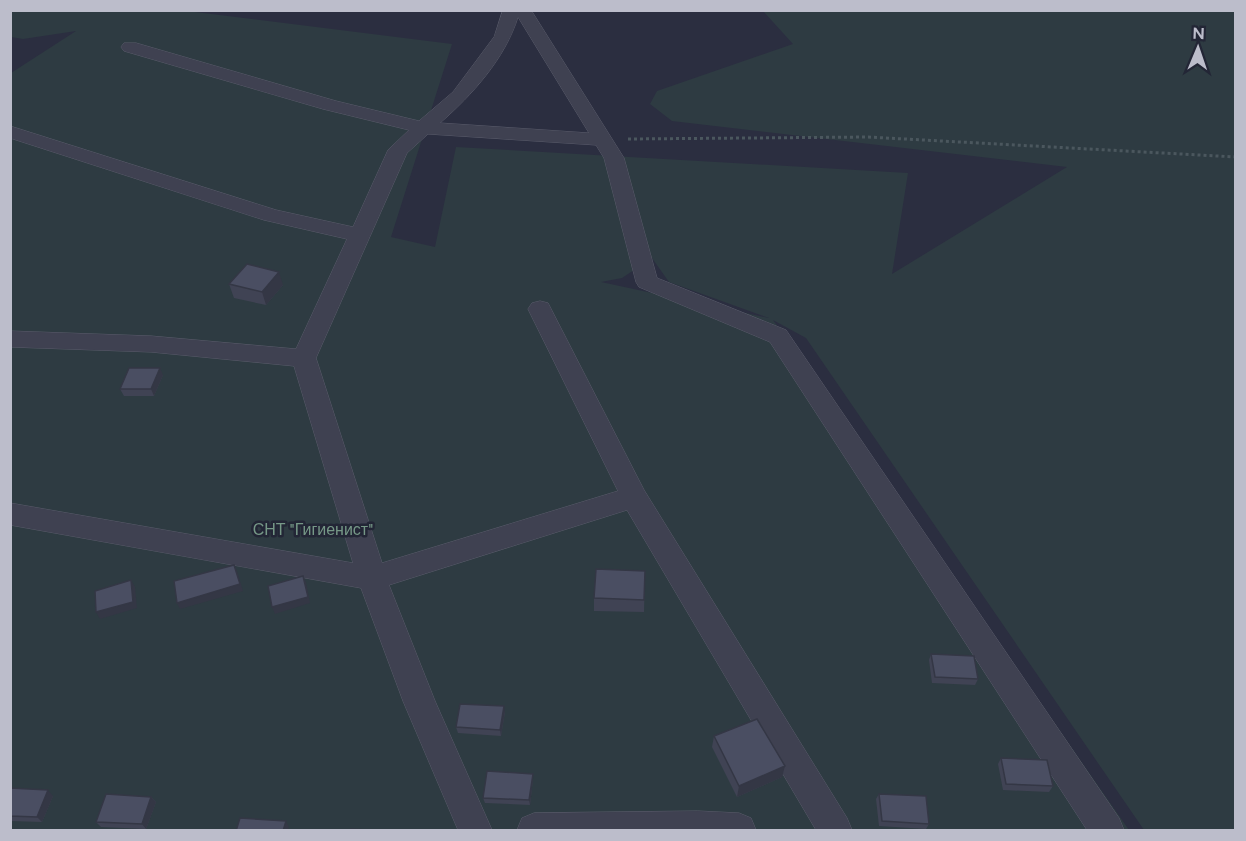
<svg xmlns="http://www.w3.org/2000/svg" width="1246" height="841" font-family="Figtree,sans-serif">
  <rect width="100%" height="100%" fill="#2b2e40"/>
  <!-- green -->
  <path fill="#2e3b42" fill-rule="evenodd" d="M10,11H187L452,44L391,237L435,247L456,147L908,173L892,274L1067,167L672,121L650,104L657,91L793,44L763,11H1235V830H1144L806,338L773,320L1129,830H11V73L76,31L23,39L11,37ZM652,258L669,282L769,318L601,282L622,278Z"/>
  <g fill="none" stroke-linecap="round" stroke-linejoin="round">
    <defs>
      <path id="street" d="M503,10H531L624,158L657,278L786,330L1119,818L1124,830H1087L770,342L639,287L636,282L604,158L596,145L428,134L407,153L316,358L382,563L618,491L528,309L532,303L540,301L548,303L644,490L847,818L852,830H816L627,510L389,585L435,701L492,830H458L403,701L361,588L10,525V503L353,563L294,366L151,352L10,347V331L151,336L296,349L347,239L264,220L10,138V126L276,210L353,227L388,150L409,130L323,109L124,51L121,47L124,43H136L336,101L419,121L453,92L494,37ZM518,17L589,133L440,123C472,95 505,59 518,17Z
        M698,811L739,813L751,818L756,830H517L522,818L534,813Z"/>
    </defs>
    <!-- street casing -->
    <use href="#street" stroke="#5a5c6b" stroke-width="1"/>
    <!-- path -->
    <path stroke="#4b575e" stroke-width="3" stroke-dasharray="3 3" stroke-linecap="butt" d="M628,139L868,137L1236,157"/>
    <!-- street -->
    <use href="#street" fill="#3f4151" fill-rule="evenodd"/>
  </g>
  <!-- wall -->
  <path fill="#404354" d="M229,284L283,285L266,305L234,298Z
    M163,375L154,396H124L120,389Z
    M645,571L644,612L594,611V598Z
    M931,654L978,679L975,685L932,683L929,660Z
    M505,712L501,736L458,733L456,727Z
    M714,736L785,766L782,777L737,797L712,747Z
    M1001,758L1053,786L1049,792L1003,790L998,764Z
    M533,774V779L530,805L485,803L483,798Z
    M10,788L53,796L42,822L10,821Z
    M879,794L929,824L926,829L879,826L876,799Z
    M151,797L156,802L146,829L101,827L96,822Z"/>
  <!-- shaded-wall -->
  <path fill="#343745" d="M279,272L283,285L266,305L262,292Z
    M160,368L163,375L154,396L151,389Z
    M234,565L237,571L243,591L180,609L177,603Z
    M303,576L306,582L310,603L275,614L272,607Z
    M131,580L135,587L137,608L100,619L96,612Z
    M504,706L505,712L501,736L500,730Z
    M785,766L782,777L737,797L739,786Z
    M533,774V779L530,805L529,800Z
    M48,790L53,796L42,822L37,817Z
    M151,797L156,802L146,829L142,824Z
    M286,821L289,827L288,831H283Z"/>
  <!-- building -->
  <path fill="#4a4e62" stroke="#343745" stroke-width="1.5" d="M247,264L279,272L262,292L229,284Z
    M129,368H160L151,389H120Z
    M234,565L240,584L177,603L174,581Z
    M596,569L645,571L644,600L594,598Z
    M303,576L308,597L272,607L268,586Z
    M131,580L133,602L96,612L95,591Z
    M931,654L974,656L978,679L935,677Z
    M460,704L504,706L500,730L456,727Z
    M757,719L785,766L739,786L714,736Z
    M1001,758L1047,760L1053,786L1006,784Z
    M487,771L533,774L529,800L483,798Z
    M10,788L48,790L37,817L10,816Z
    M106,794L151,797L142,824L96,822Z
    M879,794L926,796L929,824L882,821Z
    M240,818L286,821L283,831H236Z
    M351,829L381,831H350Z"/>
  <g text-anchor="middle" stroke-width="5" stroke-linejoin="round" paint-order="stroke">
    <!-- park labels -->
    <g font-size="16" fill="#769887" stroke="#232636">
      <text x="313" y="535">СНТ "Гигиенист"</text>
    </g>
  </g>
  <!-- border -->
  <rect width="1246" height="841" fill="none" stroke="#bcbdcb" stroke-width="24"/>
  <!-- north arrow -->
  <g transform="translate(1198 48) rotate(2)" stroke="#232636" stroke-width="4.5" paint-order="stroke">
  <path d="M0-4.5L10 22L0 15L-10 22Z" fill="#bcbdcb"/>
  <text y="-9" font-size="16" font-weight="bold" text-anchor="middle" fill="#bcbdcb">N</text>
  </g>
</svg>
